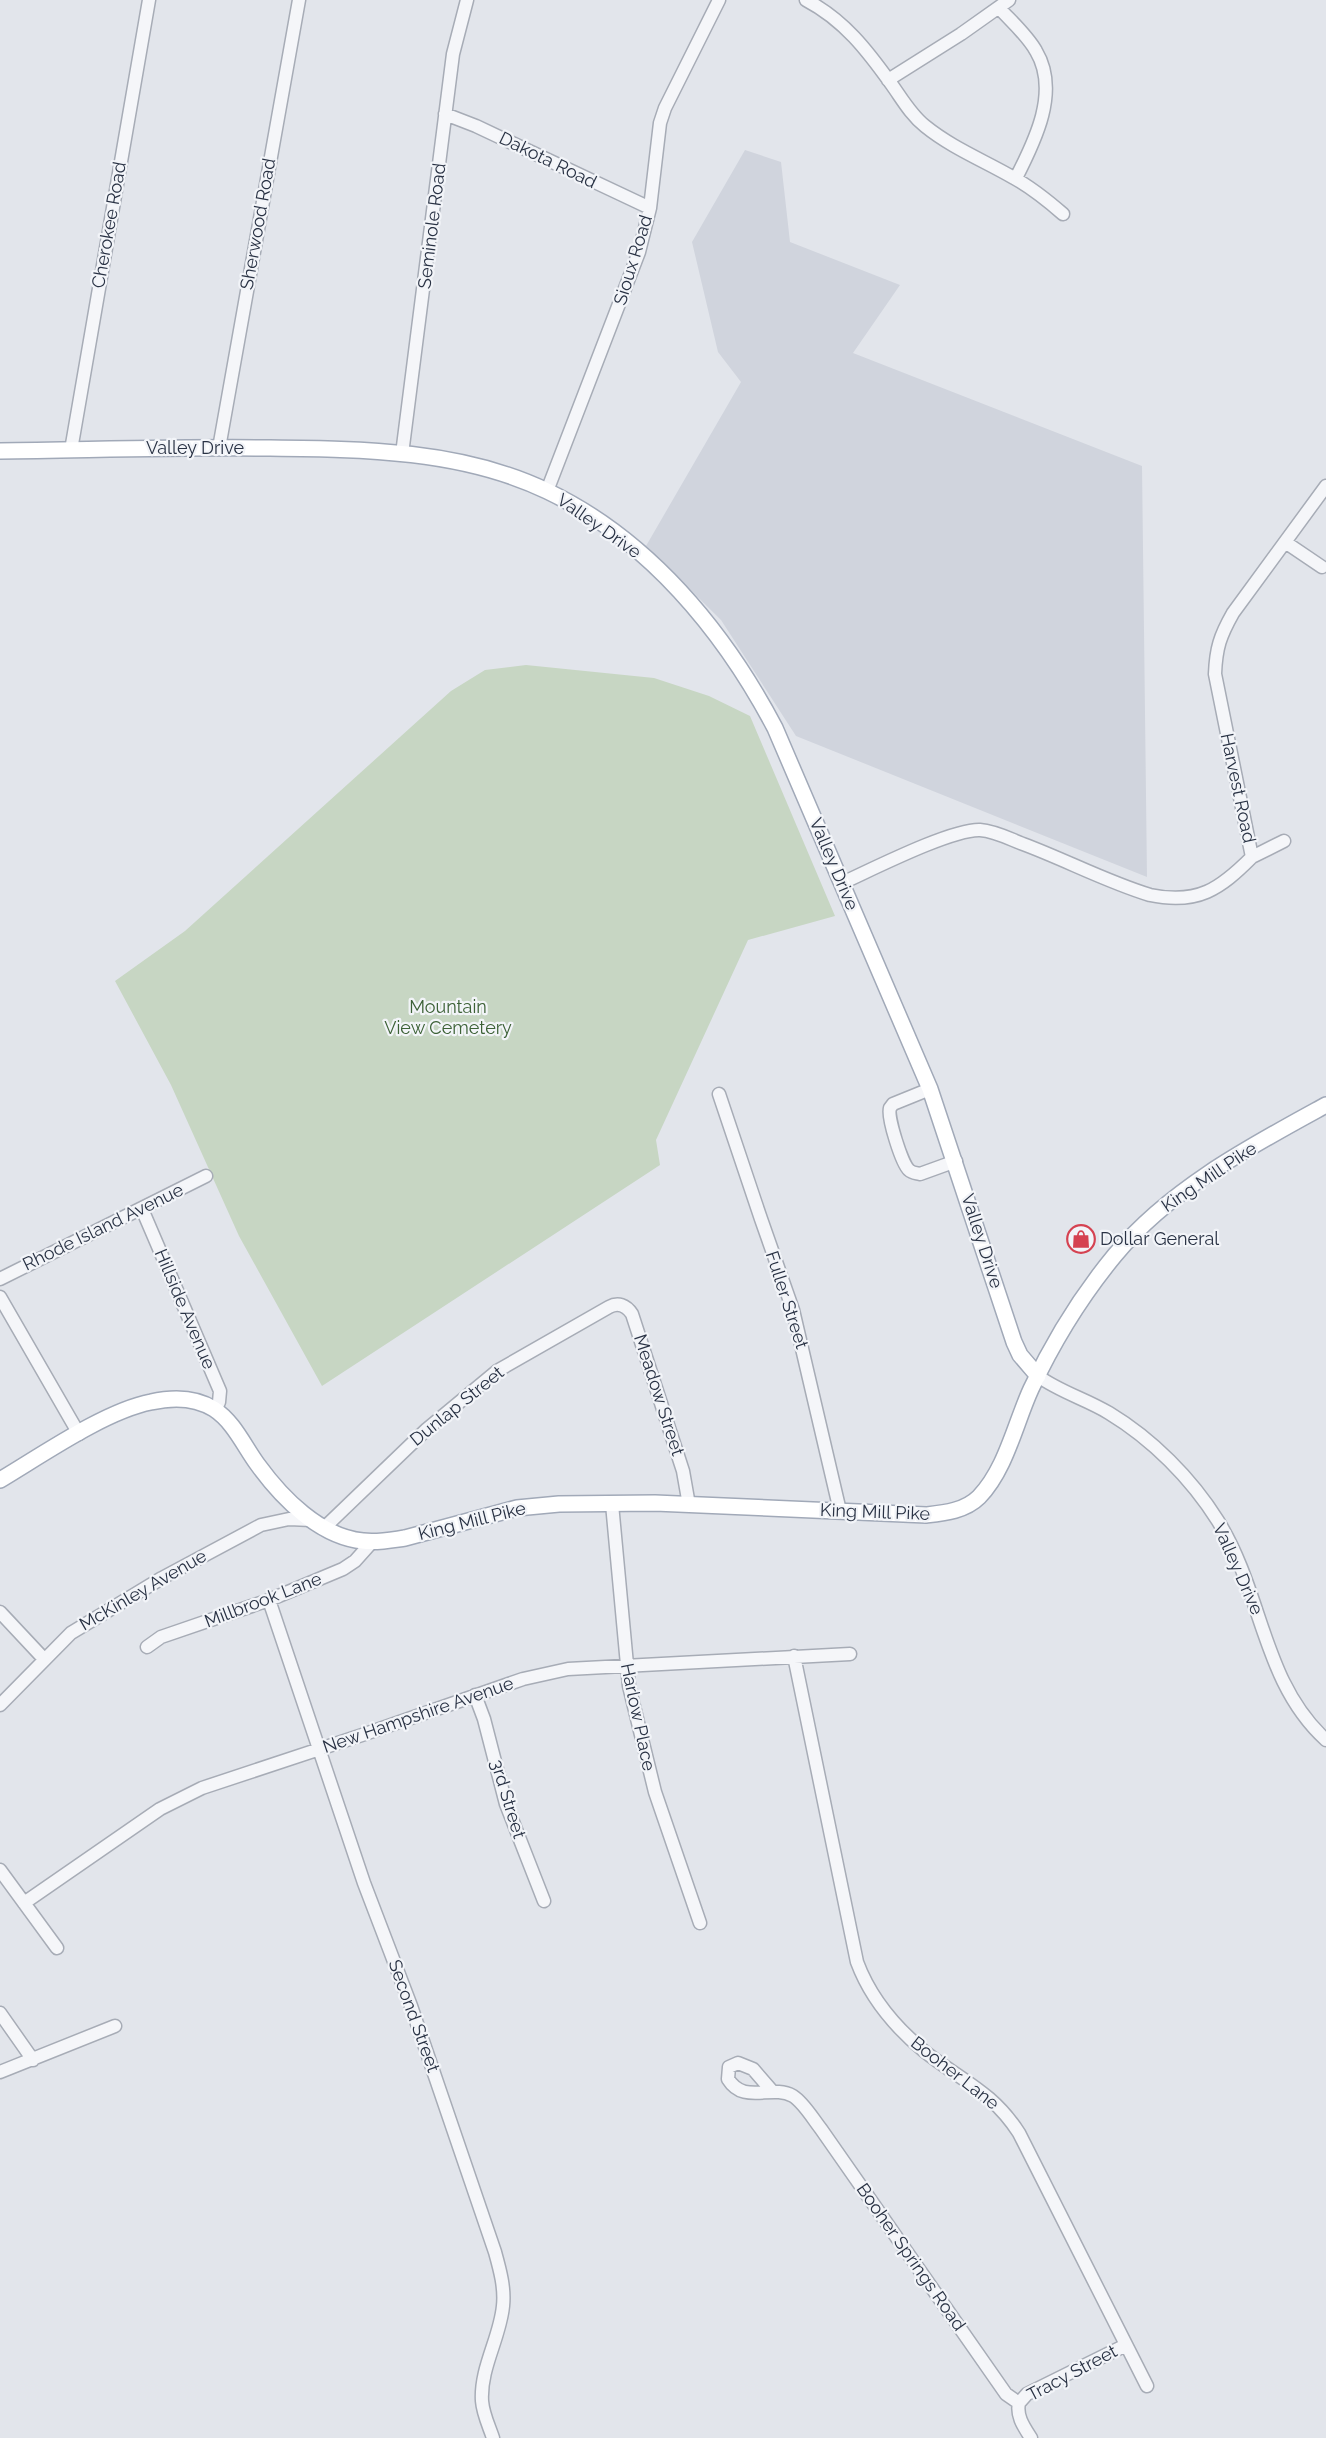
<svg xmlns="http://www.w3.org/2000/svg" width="1326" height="2438" font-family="Raleway,sans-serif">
  <rect width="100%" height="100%" fill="#e2e5eb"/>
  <!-- built -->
  <path fill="#d0d4dd" d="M745,150L781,162L790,242L900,285L853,353L1142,466L1147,877L796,736L721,620L646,546L741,382L718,352L692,242Z"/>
  <!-- green -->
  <path fill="#c7d6c3" d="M526,665L654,678L709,696L750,716L835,916L748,940L656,1140L660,1165L322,1386L239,1236L171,1085L115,981L185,931L451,691L485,670Z"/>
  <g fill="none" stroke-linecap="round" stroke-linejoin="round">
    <defs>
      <path id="minor" d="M806,0C844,20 867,50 892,85C902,99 911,115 925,126C952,148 985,161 1014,178C1032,188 1048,201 1063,214
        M999,8C1011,21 1027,35 1036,51C1060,91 1035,141 1016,178
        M888,80L961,34L1009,0
        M445,114L476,126L650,208
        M219,448L299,0
        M71,450L149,0
        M402,454L453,54L467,0
        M547,491L639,252L650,208L660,123L665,108L719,0
        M1285,542L1322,567
        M1252,857L1284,841
        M842,883C871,870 951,829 980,830C995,831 1010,839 1023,844C1066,860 1107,882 1150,895C1198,905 1220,889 1252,857L1215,674C1216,648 1220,636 1233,613L1326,486
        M930,1089L893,1104L890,1108C887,1117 902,1164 909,1170C912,1173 916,1173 920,1174L956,1161
        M719,1094L761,1219L793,1310L840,1511
        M142,1209L220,1391L219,1402L215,1410
        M0,1279L206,1176
        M0,1297L79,1434
        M1038,1376C1060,1392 1086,1399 1109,1413C1152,1439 1191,1478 1218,1521C1263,1593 1262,1682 1326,1740
        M612,1504L629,1686L655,1792L700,1923
        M324,1528L427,1429L497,1371L609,1307C618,1302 626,1305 632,1314L683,1471L689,1505
        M269,1600L364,1883L411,2006L495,2252C500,2270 505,2288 503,2306C500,2338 480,2368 482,2401C483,2414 489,2426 493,2438
        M0,1612L44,1659
        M147,1647L161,1637L269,1600L343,1569L355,1561L372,1542
        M794,1656L857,1962C870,1997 895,2027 924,2051C960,2080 992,2091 1019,2133L1147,2386
        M475,1695L484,1719L506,1804L544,1901
        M0,1705L71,1633L162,1578L261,1525L289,1519L311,1520
        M0,1870L57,1948
        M24,1903L160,1809L202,1788L362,1735L523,1679L568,1669L850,1654
        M0,2013L33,2060
        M0,2072L115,2026
        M772,2091L753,2069L738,2063L729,2067L728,2079C744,2105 771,2084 793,2096C804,2103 813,2119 821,2129L1006,2394L1019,2403C1016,2416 1024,2427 1031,2438
        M1019,2403L1027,2394L1126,2345"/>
      <path id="major" d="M0,451C88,450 175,447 263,448C358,449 460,449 547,491C648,539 724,631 775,728L930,1089L1014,1342L1020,1355L1038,1376
        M0,1480C42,1455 105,1411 151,1402C173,1397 195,1397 214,1409C234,1422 244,1446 258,1465C282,1498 320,1537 363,1541C377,1543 391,1540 405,1538L517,1508L559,1504L655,1503L926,1515C944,1513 965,1511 979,1497C1006,1469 1015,1424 1031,1389C1053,1342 1082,1295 1115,1255C1171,1188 1251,1146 1326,1105"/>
    </defs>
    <!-- minor casing -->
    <use href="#minor" stroke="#a7acb6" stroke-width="15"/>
    <!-- major casing -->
    <use href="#major" stroke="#a1a9b8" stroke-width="18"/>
    <!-- minor -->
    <use href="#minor" stroke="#f5f6f9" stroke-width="12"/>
    <!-- major -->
    <use href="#major" stroke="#fff" stroke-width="15"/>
  </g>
  <!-- icons -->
  <defs>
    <symbol id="shop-ring" viewBox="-11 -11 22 22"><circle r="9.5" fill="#f2f4f8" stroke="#d54251" stroke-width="1.5"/><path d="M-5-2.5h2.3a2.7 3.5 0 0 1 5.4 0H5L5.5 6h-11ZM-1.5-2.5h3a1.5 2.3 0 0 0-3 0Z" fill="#d54251"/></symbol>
  </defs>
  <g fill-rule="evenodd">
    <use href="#shop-ring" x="1065" y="1223" width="32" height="32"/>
  </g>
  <g text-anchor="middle" stroke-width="4.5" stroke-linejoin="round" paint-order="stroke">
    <!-- street labels -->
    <g font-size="18" fill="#293244" stroke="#f2f4f8">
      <text transform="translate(548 160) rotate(26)" y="6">Dakota Road</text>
      <text transform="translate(258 224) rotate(-80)" y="6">Sherwood Road</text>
      <text transform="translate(109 225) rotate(-80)" y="6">Cherokee Road</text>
      <text transform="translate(432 226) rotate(-83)" y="6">Seminole Road</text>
      <text transform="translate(633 260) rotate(-73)" y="6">Sioux Road</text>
      <text x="195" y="454">Valley Drive</text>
      <text transform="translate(599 526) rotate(35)" y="6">Valley Drive</text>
      <text transform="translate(1238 788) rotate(78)" y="6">Harvest Road</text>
      <text transform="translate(834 864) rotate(67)" y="6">Valley Drive</text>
      <text transform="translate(1209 1177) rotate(-34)" y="6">King Mill Pike</text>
      <text transform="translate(103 1227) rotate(-26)" y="6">Rhode Island Avenue</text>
      <text transform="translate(982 1241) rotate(72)" y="6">Valley Drive</text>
      <text transform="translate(787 1300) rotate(72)" y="6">Fuller Street</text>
      <text transform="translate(185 1309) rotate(67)" y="6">Hillside Avenue</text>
      <text transform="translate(659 1395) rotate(72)" y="6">Meadow Street</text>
      <text transform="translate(457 1406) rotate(-39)" y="6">Dunlap Street</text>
      <text transform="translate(875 1512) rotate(2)" y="6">King Mill Pike</text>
      <text transform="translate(472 1521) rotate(-14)" y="6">King Mill Pike</text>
      <text transform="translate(1238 1569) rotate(66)" y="6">Valley Drive</text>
      <text transform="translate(143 1590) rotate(-30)" y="6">McKinley Avenue</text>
      <text transform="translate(263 1600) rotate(-21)" y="6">Millbrook Lane</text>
      <text transform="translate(418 1715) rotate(-19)" y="6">New Hampshire Avenue</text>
      <text transform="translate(638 1717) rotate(78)" y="6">Harlow Place</text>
      <text transform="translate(508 1799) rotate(73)" y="6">3rd Street</text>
      <text transform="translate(414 2016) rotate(70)" y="6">Second Street</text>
      <text transform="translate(955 2073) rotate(38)" y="6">Booher Lane</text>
      <text transform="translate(911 2257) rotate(55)" y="6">Booher Springs Road</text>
      <text transform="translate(1072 2373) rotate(-28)" y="6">Tracy Street</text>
    </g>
    <!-- park labels -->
    <g font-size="18" fill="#3c6136" stroke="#f2f4f8">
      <text x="448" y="1013">Mountain<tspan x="448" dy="21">View Cemetery</tspan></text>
    </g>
    <!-- poi labels -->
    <g font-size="18" fill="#293244" stroke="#f2f4f8" text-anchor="start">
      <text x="1100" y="1245">Dollar General</text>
    </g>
  </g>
</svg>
